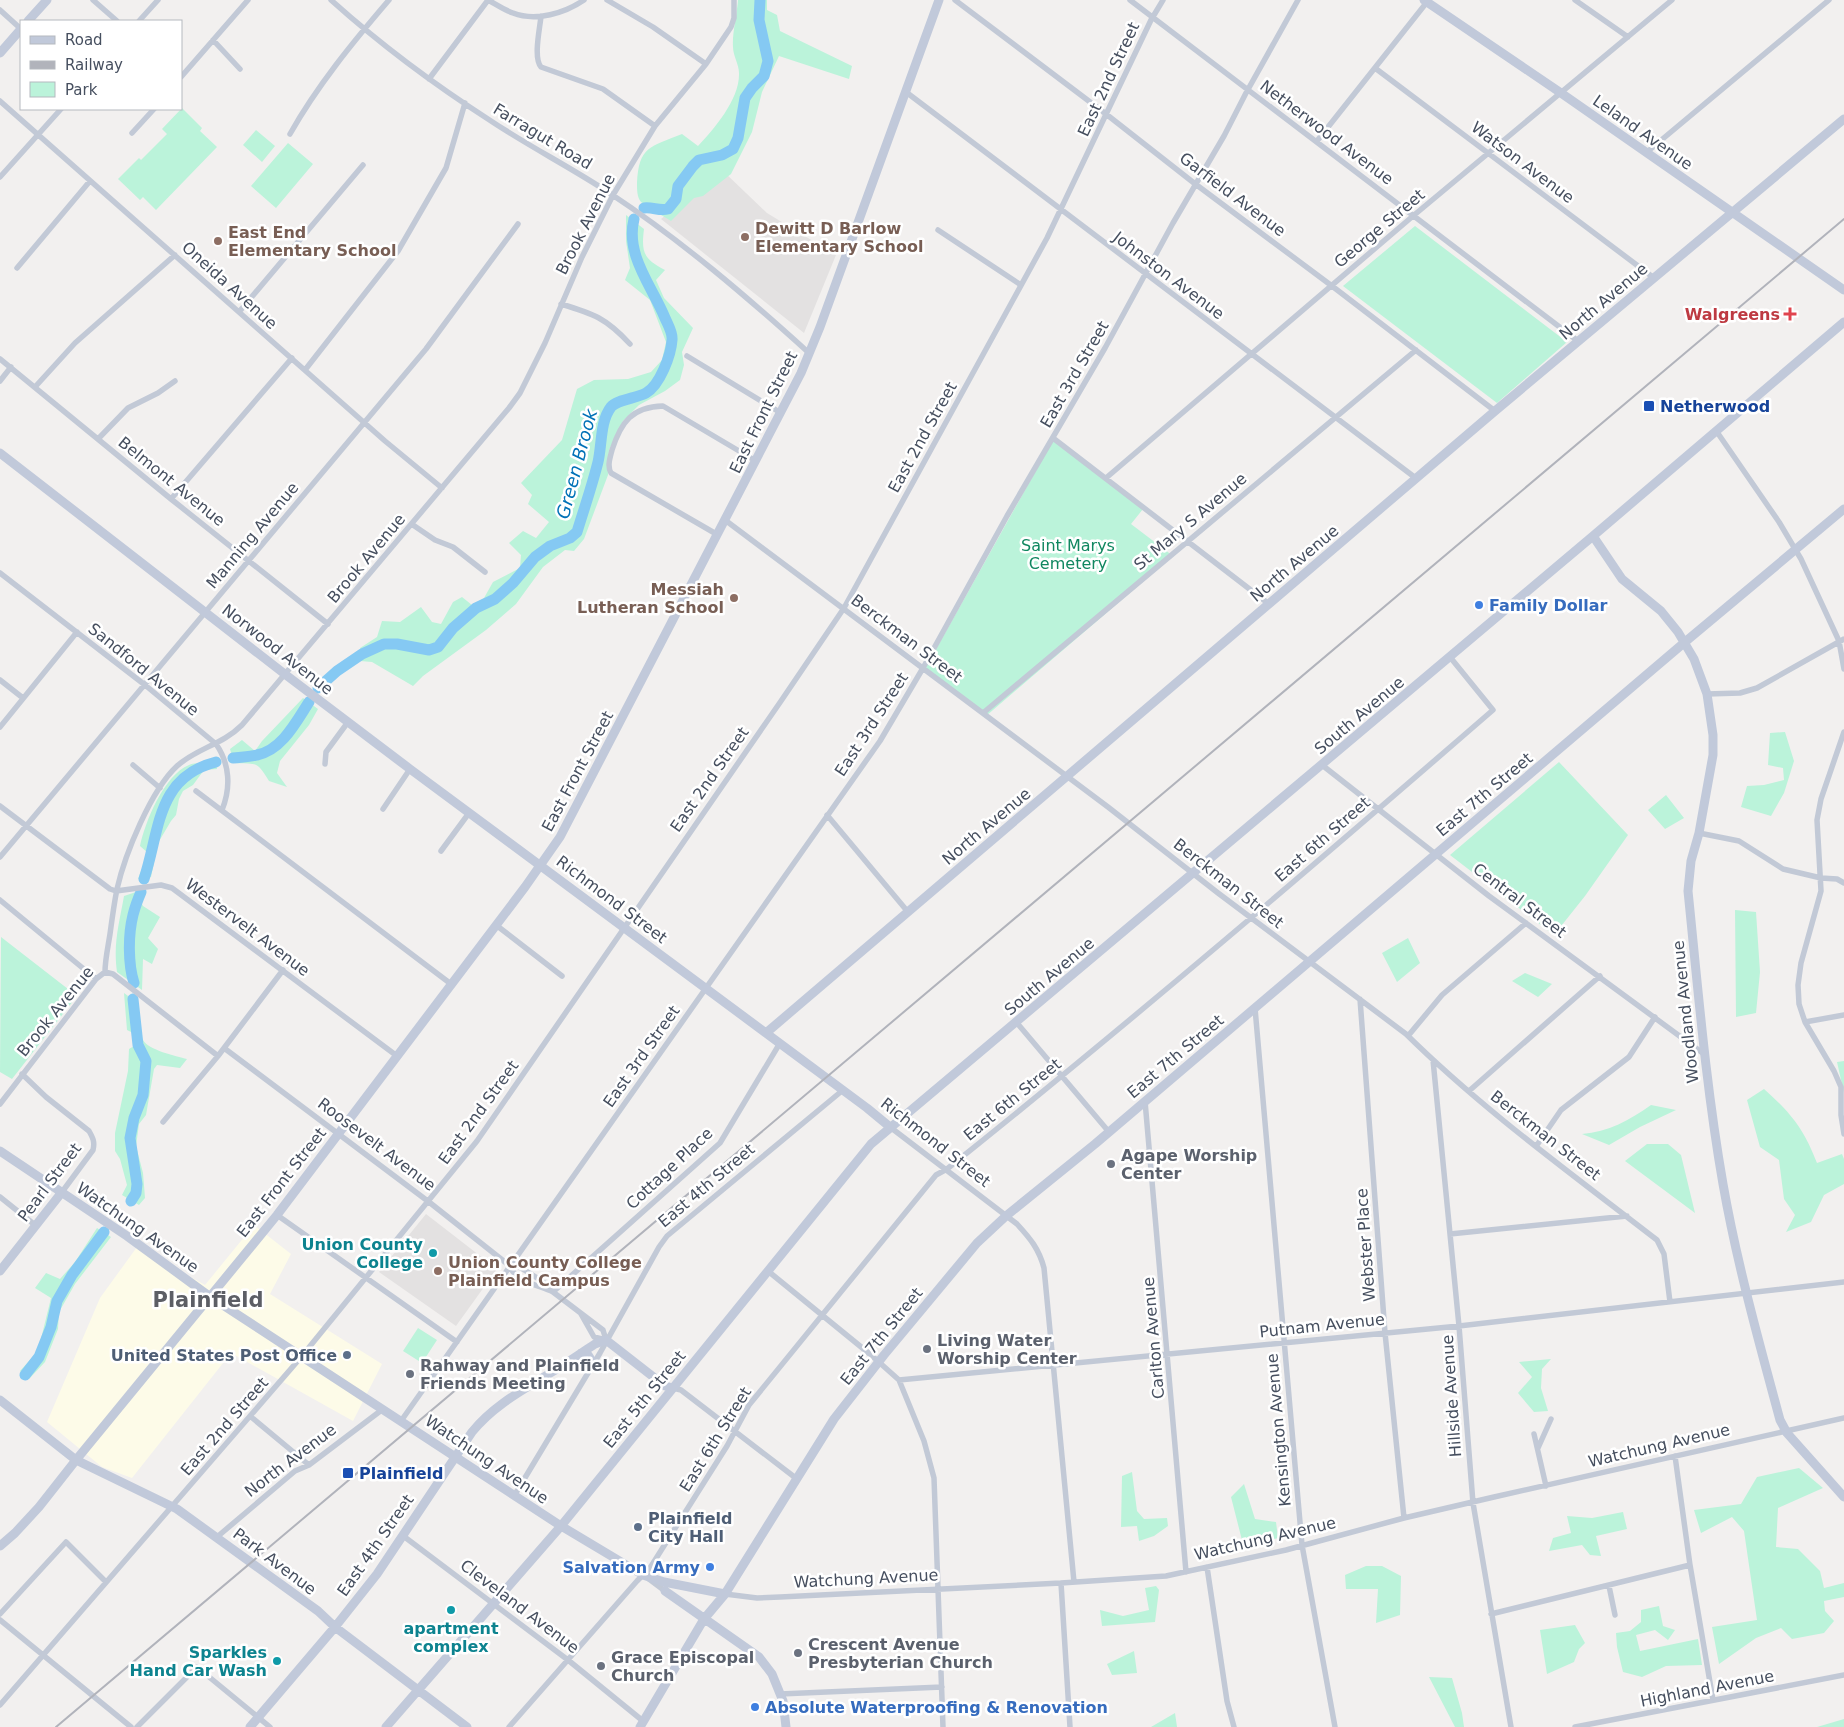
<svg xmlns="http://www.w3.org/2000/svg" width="1844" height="1727" font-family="'DejaVu Sans',sans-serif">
  <rect width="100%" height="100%" fill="#f2f0ef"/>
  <!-- commercial -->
  <path fill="#fdfbe8" d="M254,1225L291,1254L270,1294L382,1364L353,1421L231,1353L132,1478L102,1467L47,1422L100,1298L137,1247L205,1285Z"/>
  <!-- education -->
  <path fill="#e3e1e1" d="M722,170L767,213L836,255L804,333L661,219Z
    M426,1214L497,1269L456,1326L379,1272Z"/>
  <!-- green -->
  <path fill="#bbf3da" d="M738,0H767V10L777,15L780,31L852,66L849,79L779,56L762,92L752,132L731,174L703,196L694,198L671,221C662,215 649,209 641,202C637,197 637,190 637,183C639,146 650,147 682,134L698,146C714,129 740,99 739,73C739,64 733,56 733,47C732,34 737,14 738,0Z
    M182,108L202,128L200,131L217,147L156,210L143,197L140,200L118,179L139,158L141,160L167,134L162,129Z
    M256,130L275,146L262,162L243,145Z
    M288,143L313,164L276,208L251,186Z
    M626,215L644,229C641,253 644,259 665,270L656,280L664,298L693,328L682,352L684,365L680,380L665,391L639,405L623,421L609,450L608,475L584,539L574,551L565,550L543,567L516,604L486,630L423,676L413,686L372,662L360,661V648L377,637L382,621L400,622L421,607L432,622L441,624L453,602L462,597L472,605L484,598L493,582L520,568L521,555L509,543L523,531L536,538L549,522L528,504L532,495L521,483L562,440L577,389L594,380L628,379L651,372L662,360L666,342L650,300L625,280L630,268L626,241Z
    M1415,226L1567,342L1497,403L1343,286Z
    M1053,440L1143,509L1131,524L1173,556L986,716L925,669Z
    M303,698L318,709L309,725L280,761L277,773L287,787L269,781C256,759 256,765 234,763L230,749L242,740L255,751L262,741Z
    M1785,732L1794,761L1784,793L1771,816L1741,807L1747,786L1764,785L1784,780L1783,768L1768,765L1770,733Z
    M1559,762L1628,835L1585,896L1554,935L1450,855Z
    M216,764L217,769L204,770L193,785L183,791L179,799L176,815L171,821L158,843L151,877L138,879L148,853L140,846C145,822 164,775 189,765C196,762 208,764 216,764Z
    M1666,795L1684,818L1665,829L1648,810Z
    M136,892L143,906L160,917L148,938L158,949L152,964L143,959L142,990L117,972C113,944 119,924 124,896Z
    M1735,910L1756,912L1760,972L1756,1013L1736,1017Z
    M1,937L77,996L12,1079L0,1072Z
    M1408,938L1420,963L1397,982L1382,953Z
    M1525,973L1552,984L1538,997L1512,981Z
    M124,993L139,1004C139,1014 137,1030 143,1040C148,1050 176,1056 187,1059L180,1068L157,1065L154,1069L146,1115L139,1124L136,1146L143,1173L145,1198L139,1205L122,1195L127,1185L120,1159L115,1151V1133L128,1071L129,1049L134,1046L133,1033L127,1030Z
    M1844,1061V1093L1837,1062Z
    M1764,1089C1791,1113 1804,1129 1817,1163L1842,1154L1844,1159V1184L1824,1195L1811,1222L1786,1232L1795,1215L1784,1199L1779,1160L1760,1147L1747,1100Z
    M1651,1105L1676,1110L1640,1127L1609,1145L1582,1134C1608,1132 1630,1120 1651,1105Z
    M1647,1144H1668L1681,1155L1695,1213L1625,1161Z
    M97,1228L111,1237L75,1284L59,1312L58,1329L45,1362L29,1379L20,1371L38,1351L51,1298L35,1288L46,1273L60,1279L75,1262Z
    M418,1328L437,1340L422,1363L403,1351Z
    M1551,1359L1542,1369L1541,1388L1548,1411L1534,1412L1518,1393L1532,1377L1519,1362Z
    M1799,1468L1823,1488L1778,1508L1776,1547L1798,1549L1820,1571L1824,1588L1844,1583V1597L1824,1601L1825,1611L1834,1621L1824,1633L1792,1639L1781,1628L1756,1638L1719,1664L1712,1627L1757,1620L1744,1531L1732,1517L1701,1533L1694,1510L1741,1504L1757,1477Z
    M1132,1472L1137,1511L1144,1519L1167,1518L1168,1526L1154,1536L1139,1541L1137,1526L1121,1527L1122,1476Z
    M1244,1484L1255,1519L1276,1522L1278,1538L1244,1548L1231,1497Z
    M1623,1512L1627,1529L1596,1536L1601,1556L1590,1555L1582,1545L1549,1551L1553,1538L1571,1533L1567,1516L1592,1518Z
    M1366,1566H1382L1401,1576L1400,1615L1376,1623L1378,1589H1346L1345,1575Z
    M1156,1586L1159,1590L1155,1622L1102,1626L1100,1610L1123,1616L1149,1610L1145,1588Z
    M1659,1606L1663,1626L1675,1630L1668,1640L1655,1630L1636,1635L1640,1651L1698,1639L1702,1665L1666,1666L1642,1677L1623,1672L1617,1647L1616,1633L1630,1631L1641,1622V1610Z
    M1575,1625L1585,1643L1579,1649L1574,1662L1547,1674L1540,1630Z
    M1134,1651L1137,1673L1112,1675L1107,1664Z
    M1429,1677L1452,1678L1462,1713L1464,1727H1455Z
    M1175,1713L1177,1727H1151Z
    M1844,1719V1727H1817Z"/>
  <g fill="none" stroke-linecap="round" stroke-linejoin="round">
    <!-- river -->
    <path stroke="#85c9f3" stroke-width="11" d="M644,208C653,207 659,211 668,209L676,199L678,186L693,166L699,160L722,155L733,149L738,138L745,98L752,88L764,76L768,61L759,20L760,0
      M318,688L337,671L362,654L384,644H397L429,650L438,647L453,628L476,608L495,599L513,583L535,557L550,546L570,538L577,532C584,509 592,486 598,462C602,445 600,421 611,407C616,400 637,398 646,393C660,385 671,355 672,340C673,333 668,325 665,318C652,286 625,255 634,219
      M233,758C240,757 249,757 257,755C282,750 296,722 309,702
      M144,879C160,831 156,777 216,762
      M134,983C128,964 128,935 133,915C135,907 138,899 141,892
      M131,1201L136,1193L137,1184L130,1138L134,1118L143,1095L146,1061L138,1045L133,999
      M25,1375L39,1357L51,1327L57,1301L72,1275L104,1232"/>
    <!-- street -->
    <path stroke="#c2c9d6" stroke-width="5.5" d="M93,0L117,21
      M331,0C381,45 435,85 491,121C530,147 572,168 611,194C682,241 746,296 809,353
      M488,0C496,4 504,10 513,13C536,22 565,13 584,0
      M607,0L653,27L706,64
      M955,0L1106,114L1194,183L1332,286L1495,411
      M1130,0L1578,341
      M1575,0L1628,37
      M0,10L21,29
      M541,16C540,28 533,58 541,67L603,89L655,126
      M139,21L158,0
      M213,40L240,69
      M1375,68L1654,278
      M181,77L248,0
      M429,79L488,0
      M906,92L1417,479
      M0,101L385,441L442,488
      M132,133L154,109
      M290,134C317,86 353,42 389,0
      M1317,141L1427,2
      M1647,152L1829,0
      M0,177L61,109
      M938,230L1021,285
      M17,268L90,181
      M561,304C594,314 606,318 630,344
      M239,312L363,165
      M687,356L781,413
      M0,359L171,499L328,624
      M305,370L398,251L446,168L465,103
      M0,381L11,367
      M35,387L75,343L175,255
      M1717,432L1779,522L1801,559L1839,641L1844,669
      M1053,438L1269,604
      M98,439L128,408L158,393L175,381
      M1106,478L1413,216L1672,0
      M171,499L292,358
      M725,520L1108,807L1218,893L1406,1034C1483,1110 1572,1174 1657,1240L1664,1254L1670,1302
      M413,525L435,540L453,547L485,572
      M718,535L611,473C607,466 610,458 612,450C621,422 632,407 663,406L756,461
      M0,573L145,685L216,744C230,764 231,788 222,810
      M0,680L23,698
      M1707,694L1740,693L1757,688L1844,639
      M983,713L1416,350
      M0,727L77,632
      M1844,732L1821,799L1817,820L1821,891L1801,963L1798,985L1799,1004L1805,1022L1834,1071L1841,1087V1115L1844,1134
      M325,764L326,752L348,722
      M133,765L160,788
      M1322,765L1489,896L1704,1054
      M196,791L451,984
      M0,806L110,889L116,891L161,885L172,888L397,1056
      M383,809L410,769
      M827,815L908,912
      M1699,833L1739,841L1783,869L1821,878L1837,879L1844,883
      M441,851L469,813
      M0,857L426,349L518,224
      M0,900L96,979
      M496,925L562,976
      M105,972C105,960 108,947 110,934C112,919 114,904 117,889C125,854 151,790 177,766C197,748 222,745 242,725L509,408L520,393L545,343L582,257L613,195L655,126L706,64L731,27L734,18V0
      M105,972L113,974L218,1056
      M1360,999L1385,1333L1404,1518
      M1255,1008L1302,1545L1335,1727
      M1805,1022L1844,1015
      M1017,1023L1109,1132
      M1408,1036L1442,995L1526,923
      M224,1048L429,1202L510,1266C515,1282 539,1285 553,1292
      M1433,1060L1459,1326L1473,1503L1511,1727
      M22,1074L46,1097L89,1131C93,1138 95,1142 93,1150L62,1192
      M1469,1091L1600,976
      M1145,1101L1186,1572
      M0,1104L96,979L105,972
      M163,1122L218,1056L283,970
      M890,1127L1017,1224C1030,1238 1039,1249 1044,1268L1074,1582
      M1537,1145L1561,1110L1629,1057L1655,1017
      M0,1197L35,1225
      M277,1215L457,1342
      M1450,1234L1627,1216
      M510,1266H518L542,1281L553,1292L603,1330L606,1340
      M768,1271L871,1355L899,1380L924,1441L934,1478L943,1727
      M553,1292L720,1143L780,1043
      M581,1314L594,1337L606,1340
      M899,1380L1459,1326L1844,1282
      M673,1388L681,1390L797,1479
      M250,1416L309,1465
      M401,1421L880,741L923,668L1007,516L1105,348L1173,223L1224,136L1246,93L1298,0
      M1534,1434L1546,1486
      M1538,1448L1551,1419
      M1675,1456L1690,1565L1713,1700
      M514,1496L600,1353L659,1247L667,1236L843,1090
      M402,1535L568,1660L643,1721
      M217,1537L295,1471L309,1465L383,1409
      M1207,1567L1227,1701L1234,1727
      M649,1579L665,1591
      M1061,1583L1070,1727
      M1609,1586L1615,1615
      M725,1594L757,1598L780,1597L1061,1583L1166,1576L1286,1550L1404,1518L1494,1497L1844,1418
      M0,1614L66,1542L106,1582
      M1491,1614L1690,1565
      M0,1620L131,1727
      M780,1694L942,1687
      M0,1705L302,1356L477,1141L781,701L844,608L1047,238L1151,20L1163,0
      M137,1727L197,1667L270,1727
      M509,1727L637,1581L650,1568L727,1446L749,1405L936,1175L947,1169C1132,1021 1313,866 1493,710L1450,657
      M1575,1727L1844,1675"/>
    <!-- secondary -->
    <path stroke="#c1c9da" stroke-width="9" d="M1424,0L1561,93L1844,290
      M28,21L47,0
      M0,53L21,29
      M0,453L286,675L410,769L867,1108L890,1127
      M1593,536L1622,579L1661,611L1678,632L1694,659L1707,694L1713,735V755L1699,833L1691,861L1688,891C1698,989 1706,1087 1723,1184C1737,1264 1759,1342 1780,1420L1787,1433L1844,1497
      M766,1033L1495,411L1844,119
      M0,1151L127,1236L209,1296L561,1526L643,1575L664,1582L725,1594
      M0,1271L62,1192
      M581,1353L588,1355L593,1363
      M0,1400L76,1460L177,1509L318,1611L335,1627L467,1727
      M0,1546L15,1533L39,1507L76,1460L277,1215L525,887L560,837L801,373L820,327L939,0
      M665,1591L759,1657L772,1674L783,1701L786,1727
      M250,1727L335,1627L377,1574L472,1432C494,1405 523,1390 552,1372C567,1363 581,1353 595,1344L606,1340L665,1386L673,1388
      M386,1727L561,1526L871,1144L1593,536L1844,322
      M640,1727L704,1619L725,1594L834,1419L884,1355L977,1243L1006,1216L1095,1144L1685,642L1844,509"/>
    <!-- rail -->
    <path stroke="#b1b3bb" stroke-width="2" d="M56,1727L1844,219"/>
  </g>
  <!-- markers -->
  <g fill="#8d6e63" stroke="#fff" stroke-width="2">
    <circle cx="745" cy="237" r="5"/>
    <circle cx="218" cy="241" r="5"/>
    <circle cx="734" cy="598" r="5"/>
    <circle cx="438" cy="1271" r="5"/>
  </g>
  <path fill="#e0444e" stroke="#fff" stroke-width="2" d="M1787.5 306.5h5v5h5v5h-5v5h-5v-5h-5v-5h5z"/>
  <g fill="#1a4fb4" stroke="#fff" stroke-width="2">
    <rect x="1643" y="400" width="12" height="12" rx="2.5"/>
    <rect x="342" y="1467" width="12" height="12" rx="2.5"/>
  </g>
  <g fill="#3f7fe0" stroke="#fff" stroke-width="2">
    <circle cx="1479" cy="605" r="5"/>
    <circle cx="710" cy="1567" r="5"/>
    <circle cx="755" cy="1707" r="5"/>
  </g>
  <g fill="#6b7280" stroke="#fff" stroke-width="2">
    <circle cx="1111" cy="1164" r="5"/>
    <circle cx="927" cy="1349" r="5"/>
    <circle cx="410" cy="1374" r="5"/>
    <circle cx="798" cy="1653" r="5"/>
    <circle cx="601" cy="1666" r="5"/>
  </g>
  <g fill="#0f9aa8" stroke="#fff" stroke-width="2">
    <circle cx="433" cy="1253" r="5"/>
    <circle cx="451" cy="1610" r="5"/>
    <circle cx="277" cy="1661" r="5"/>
  </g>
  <g fill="#5c6f8a" stroke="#fff" stroke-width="2">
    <circle cx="347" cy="1355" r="5"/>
    <circle cx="638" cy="1527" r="5"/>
  </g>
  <g text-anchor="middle" stroke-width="5" stroke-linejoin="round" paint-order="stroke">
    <!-- street labels -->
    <g font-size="16" fill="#464f5f" stroke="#fff">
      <text transform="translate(1108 79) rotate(-65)" y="6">East 2nd Street</text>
      <text transform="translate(1327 132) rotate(37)" y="6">Netherwood Avenue</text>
      <text transform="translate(1643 132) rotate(35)" y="6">Leland Avenue</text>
      <text transform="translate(543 136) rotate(31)" y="6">Farragut Road</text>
      <text transform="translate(1523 162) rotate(37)" y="6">Watson Avenue</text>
      <text transform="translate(1233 194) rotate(37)" y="6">Garfield Avenue</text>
      <text transform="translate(585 224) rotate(-63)" y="6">Brook Avenue</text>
      <text transform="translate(1379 228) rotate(-40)" y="6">George Street</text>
      <text transform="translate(1169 275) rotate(37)" y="6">Johnston Avenue</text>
      <text transform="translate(230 285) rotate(42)" y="6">Oneida Avenue</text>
      <text transform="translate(1603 301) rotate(-40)" y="6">North Avenue</text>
      <text transform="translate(1074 374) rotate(-60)" y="6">East 3rd Street</text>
      <text transform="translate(763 412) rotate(-64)" y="6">East Front Street</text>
      <text transform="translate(922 437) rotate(-61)" y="6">East 2nd Street</text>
      <text transform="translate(172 481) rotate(39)" y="6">Belmont Avenue</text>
      <text transform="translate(1190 521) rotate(-40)" y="6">St Mary S Avenue</text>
      <text transform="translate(252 535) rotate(-50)" y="6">Manning Avenue</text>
      <text transform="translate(366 558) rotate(-50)" y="6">Brook Avenue</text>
      <text transform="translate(1294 563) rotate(-40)" y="6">North Avenue</text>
      <text transform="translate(907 638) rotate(37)" y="6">Berckman Street</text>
      <text transform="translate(278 649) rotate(38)" y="6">Norwood Avenue</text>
      <text transform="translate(144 669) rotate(39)" y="6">Sandford Avenue</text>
      <text transform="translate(1359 715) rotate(-40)" y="6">South Avenue</text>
      <text transform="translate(871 724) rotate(-57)" y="6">East 3rd Street</text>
      <text transform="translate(577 771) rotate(-62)" y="6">East Front Street</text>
      <text transform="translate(709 779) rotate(-55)" y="6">East 2nd Street</text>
      <text transform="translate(1484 794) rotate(-40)" y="6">East 7th Street</text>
      <text transform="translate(986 826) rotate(-40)" y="6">North Avenue</text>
      <text transform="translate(1322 839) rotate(-41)" y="6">East 6th Street</text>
      <text transform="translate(1229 883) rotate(38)" y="6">Berckman Street</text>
      <text transform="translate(612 899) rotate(37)" y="6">Richmond Street</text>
      <text transform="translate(1520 900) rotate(37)" y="6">Central Street</text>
      <text transform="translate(248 927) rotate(37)" y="6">Westervelt Avenue</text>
      <text transform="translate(1049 976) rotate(-40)" y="6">South Avenue</text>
      <text transform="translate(55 1011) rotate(-51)" y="6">Brook Avenue</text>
      <text transform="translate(1685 1012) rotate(-96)" y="6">Woodland Avenue</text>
      <text transform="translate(641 1056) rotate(-55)" y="6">East 3rd Street</text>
      <text transform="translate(1175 1056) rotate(-40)" y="6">East 7th Street</text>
      <text transform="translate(1012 1099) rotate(-39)" y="6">East 6th Street</text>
      <text transform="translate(478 1112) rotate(-54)" y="6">East 2nd Street</text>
      <text transform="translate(1546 1135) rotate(38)" y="6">Berckman Street</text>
      <text transform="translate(936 1142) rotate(38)" y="6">Richmond Street</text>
      <text transform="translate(377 1144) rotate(37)" y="6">Roosevelt Avenue</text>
      <text transform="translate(669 1168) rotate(-43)" y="6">Cottage Place</text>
      <text transform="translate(49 1182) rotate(-53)" y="6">Pearl Street</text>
      <text transform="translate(281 1182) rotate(-52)" y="6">East Front Street</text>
      <text transform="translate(706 1185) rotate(-40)" y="6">East 4th Street</text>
      <text transform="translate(138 1227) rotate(35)" y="6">Watchung Avenue</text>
      <text transform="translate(1365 1245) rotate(-94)" y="6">Webster Place</text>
      <text transform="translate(1322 1325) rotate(-6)" y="6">Putnam Avenue</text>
      <text transform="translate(881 1336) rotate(-51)" y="6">East 7th Street</text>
      <text transform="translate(1153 1338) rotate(-95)" y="6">Carlton Avenue</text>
      <text transform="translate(1451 1396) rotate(-94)" y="6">Hillside Avenue</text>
      <text transform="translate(644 1399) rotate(-51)" y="6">East 5th Street</text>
      <text transform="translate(224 1426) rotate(-49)" y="6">East 2nd Street</text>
      <text transform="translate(1278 1430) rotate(-95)" y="6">Kensington Avenue</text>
      <text transform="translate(715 1439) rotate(-58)" y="6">East 6th Street</text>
      <text transform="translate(1659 1445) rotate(-13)" y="6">Watchung Avenue</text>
      <text transform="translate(487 1459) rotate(34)" y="6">Watchung Avenue</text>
      <text transform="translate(290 1460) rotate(-37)" y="6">North Avenue</text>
      <text transform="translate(1265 1538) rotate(-13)" y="6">Watchung Avenue</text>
      <text transform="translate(375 1545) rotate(-55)" y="6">East 4th Street</text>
      <text transform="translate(275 1561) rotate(37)" y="6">Park Avenue</text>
      <text transform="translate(866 1578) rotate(-3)" y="6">Watchung Avenue</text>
      <text transform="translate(520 1606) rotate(37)" y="6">Cleveland Avenue</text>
      <text transform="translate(1707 1688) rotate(-11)" y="6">Highland Avenue</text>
    </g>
    <!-- education labels -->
    <g font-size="16" font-weight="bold" fill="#785e54" stroke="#fff" text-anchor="start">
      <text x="755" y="234">Dewitt D Barlow<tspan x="755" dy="18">Elementary School</tspan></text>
      <text x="228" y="238">East End<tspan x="228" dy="18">Elementary School</tspan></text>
      <text x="724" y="595" text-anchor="end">Messiah<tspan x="724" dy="18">Lutheran School</tspan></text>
      <text x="448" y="1268">Union County College<tspan x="448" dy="18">Plainfield Campus</tspan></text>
    </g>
    <!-- health labels -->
    <g font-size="16" font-weight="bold" fill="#be3a42" stroke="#fff" text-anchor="end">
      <text x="1780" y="320">Walgreens</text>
    </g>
    <!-- transit labels -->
    <g font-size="16" font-weight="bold" fill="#164399" stroke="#fff" text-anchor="start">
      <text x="1660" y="412">Netherwood</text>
      <text x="359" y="1479">Plainfield</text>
    </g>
    <!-- park labels -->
    <g font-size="16" fill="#108760" stroke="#fff">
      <text x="1068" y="551">Saint Marys<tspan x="1068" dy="18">Cemetery</tspan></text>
    </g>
    <!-- shop labels -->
    <g font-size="16" font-weight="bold" fill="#366cbe" stroke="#fff" text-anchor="start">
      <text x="1489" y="611">Family Dollar</text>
      <text x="700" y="1573" text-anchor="end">Salvation Army</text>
      <text x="765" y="1713">Absolute Waterproofing &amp; Renovation</text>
    </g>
    <!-- worship labels -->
    <g font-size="16" font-weight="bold" fill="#5b616d" stroke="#fff" text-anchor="start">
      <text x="1121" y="1161">Agape Worship<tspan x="1121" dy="18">Center</tspan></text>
      <text x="937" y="1346">Living Water<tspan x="937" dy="18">Worship Center</tspan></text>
      <text x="420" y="1371">Rahway and Plainfield<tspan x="420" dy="18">Friends Meeting</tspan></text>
      <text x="808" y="1650">Crescent Avenue<tspan x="808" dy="18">Presbyterian Church</tspan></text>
      <text x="611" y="1663">Grace Episcopal<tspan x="611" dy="18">Church</tspan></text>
    </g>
    <!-- culture labels -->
    <g font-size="16" font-weight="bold" fill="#0d838f" stroke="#fff" text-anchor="end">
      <text x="423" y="1250">Union County<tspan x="423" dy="18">College</tspan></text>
      <text x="451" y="1634" text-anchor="middle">apartment<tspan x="451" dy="18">complex</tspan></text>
      <text x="267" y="1658">Sparkles<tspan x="267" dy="18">Hand Car Wash</tspan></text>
    </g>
    <!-- service labels -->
    <g font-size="16" font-weight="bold" fill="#4e5e75" stroke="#fff" text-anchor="end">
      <text x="337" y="1361">United States Post Office</text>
      <text x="648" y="1524" text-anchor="start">Plainfield<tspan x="648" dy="18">City Hall</tspan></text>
    </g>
    <!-- water labels -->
    <g font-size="18" font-style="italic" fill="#0171b7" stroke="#fff">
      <text transform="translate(577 464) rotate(-75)" y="6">Green Brook</text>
    </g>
    <!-- district labels -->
    <g font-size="21" font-weight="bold" fill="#5c5e65" stroke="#fff">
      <text x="208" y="1307">Plainfield</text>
    </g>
  </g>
  <!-- legend -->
  <rect x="20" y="20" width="162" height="90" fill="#ffffff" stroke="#b5b9bf"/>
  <rect x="30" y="36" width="25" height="8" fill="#c1c9da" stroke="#b5b9bf"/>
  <text x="65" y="45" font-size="15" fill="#464f5f">Road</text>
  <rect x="30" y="61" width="25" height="8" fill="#b1b3bb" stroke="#b5b9bf"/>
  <text x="65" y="70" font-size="15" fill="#464f5f">Railway</text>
  <rect x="30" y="82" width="25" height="15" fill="#bbf3da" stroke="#b5b9bf"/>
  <text x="65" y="95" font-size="15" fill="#464f5f">Park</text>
</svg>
